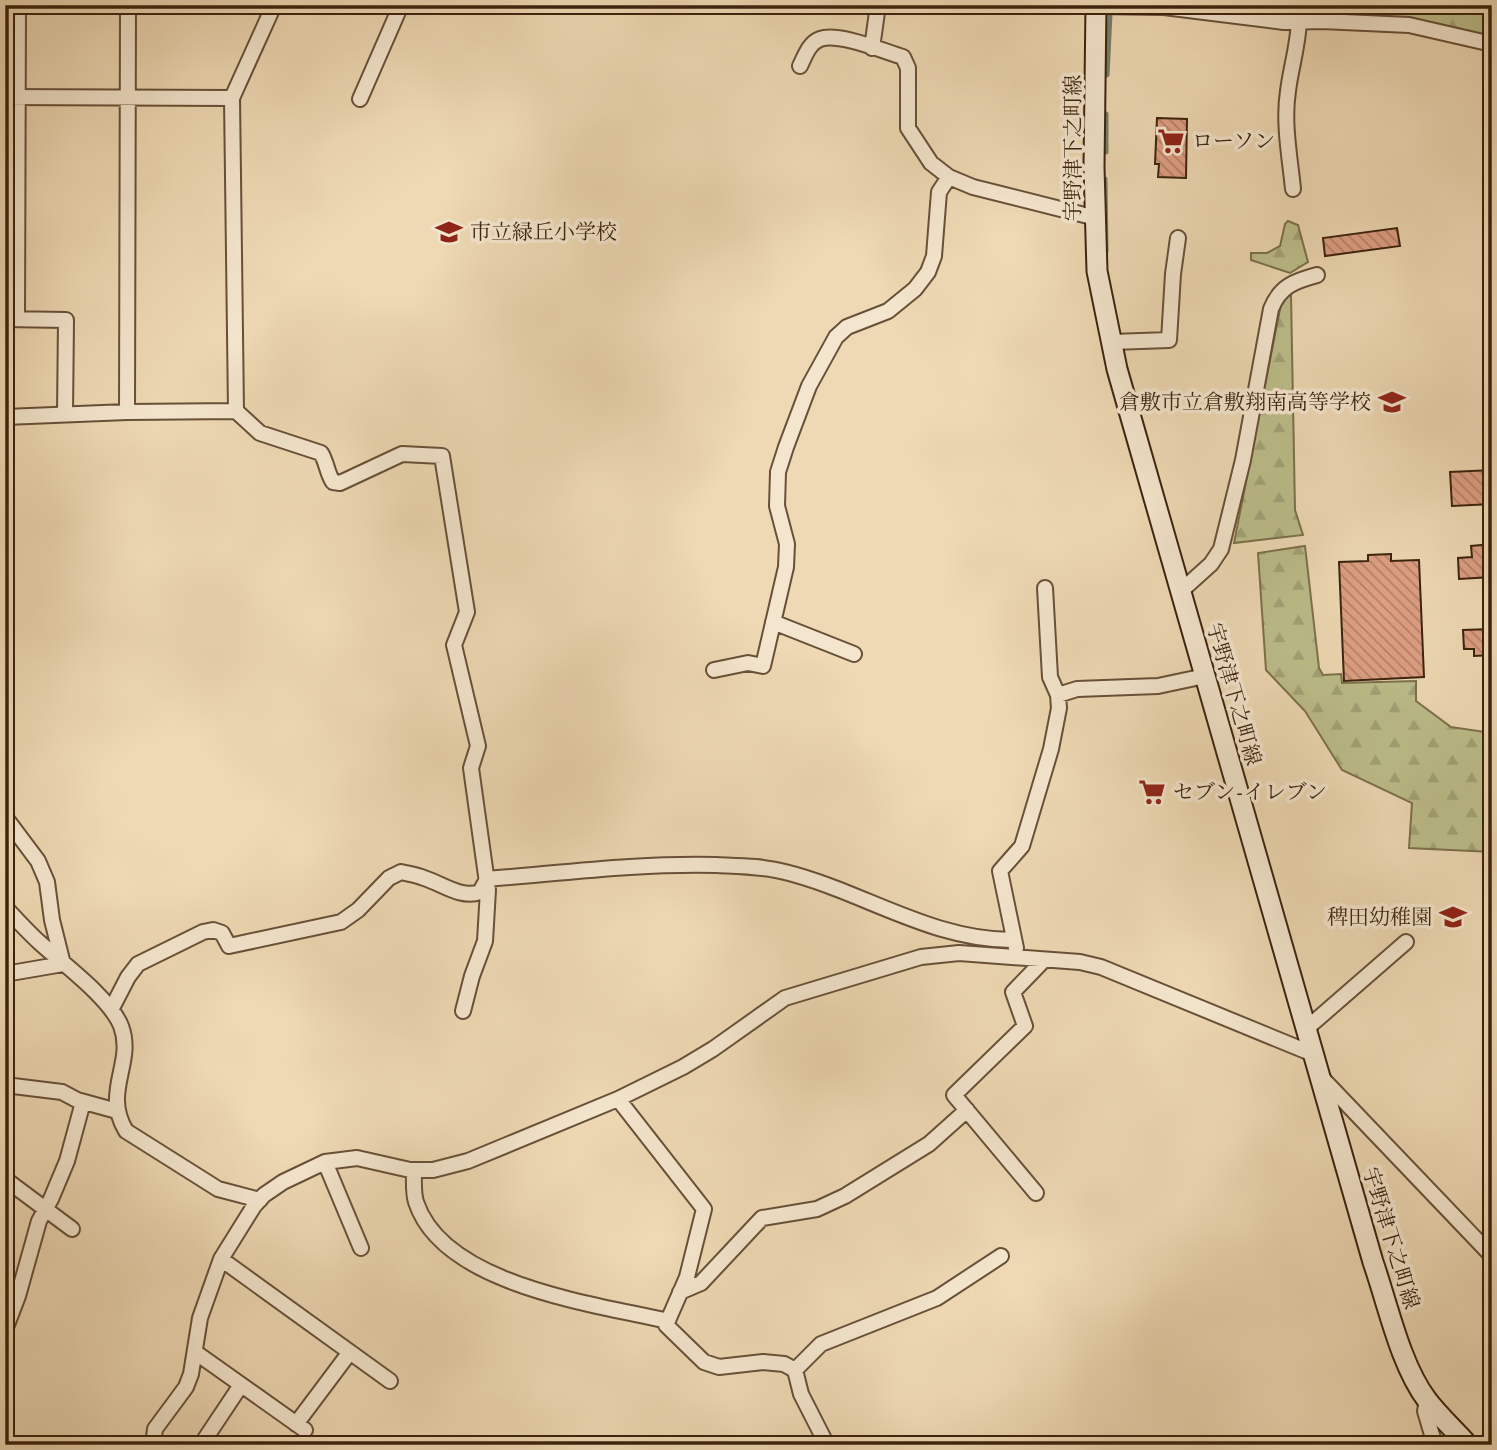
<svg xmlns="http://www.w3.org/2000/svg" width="1497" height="1450" font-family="'IM FELL Great Primer','Noto Serif JP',serif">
  <defs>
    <pattern id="forest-firs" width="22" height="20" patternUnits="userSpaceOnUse" patternTransform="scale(1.75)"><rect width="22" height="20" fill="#bcbe8b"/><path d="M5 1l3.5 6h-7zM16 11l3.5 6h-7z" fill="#a2a377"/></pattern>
    <pattern id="building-back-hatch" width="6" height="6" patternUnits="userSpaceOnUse" patternTransform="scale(1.75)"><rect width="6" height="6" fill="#de9f83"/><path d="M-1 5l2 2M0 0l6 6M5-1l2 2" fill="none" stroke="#b5816a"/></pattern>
  </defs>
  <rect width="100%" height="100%" fill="#eed9b4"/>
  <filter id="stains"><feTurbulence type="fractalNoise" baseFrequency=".00286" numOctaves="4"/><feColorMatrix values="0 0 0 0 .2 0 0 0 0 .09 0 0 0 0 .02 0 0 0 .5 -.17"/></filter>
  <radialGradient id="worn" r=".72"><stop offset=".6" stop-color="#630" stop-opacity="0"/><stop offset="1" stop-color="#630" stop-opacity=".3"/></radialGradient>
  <!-- forest -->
  <path fill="url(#forest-firs)" stroke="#7c704c" stroke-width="2" d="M1331,5H1492V37L1413,19L1356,14L1334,9Z
    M1288,221L1298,225L1308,262L1290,273L1251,260V253H1267L1280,246L1285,224Z
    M1291,295L1295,510L1303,535L1234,543L1282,299Z
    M1305,546L1319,668L1323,675L1341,674L1342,683L1416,681V701L1451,727L1492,733V852L1409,848L1412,803L1342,770L1305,711L1266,670L1258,553Z"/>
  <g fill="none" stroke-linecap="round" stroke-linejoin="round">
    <!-- stream -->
    <path stroke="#757e6a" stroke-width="5" d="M1107,75L1110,14
      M1106,152V114
      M1105,179L1106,251"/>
  </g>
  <!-- building -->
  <path fill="url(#building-back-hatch)" stroke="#3b230e" stroke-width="2" d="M1157,118L1187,119L1186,178L1158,177L1159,164H1155Z
    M1397,228L1400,246L1325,256L1323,238Z
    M1492,470V504L1452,506L1450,472Z
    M1492,544V577L1459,579L1458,558L1472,557L1471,546Z
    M1391,554V561L1419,560L1424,677L1344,681L1339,562L1368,561V555Z
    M1492,629V655L1474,656V649H1464L1463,630Z
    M1488,691H1492V722H1489Z"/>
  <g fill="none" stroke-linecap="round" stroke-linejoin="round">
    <defs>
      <path id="street" d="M1096,6L1164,7L1284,22L1322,21L1409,25L1492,44
        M872,48L878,5
        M800,66C805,56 809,43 820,39C838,32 883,51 903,57L908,68V128L931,163L949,177L973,187L1096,218
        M5,97L232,98
        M360,99L401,5
        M1293,189C1290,158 1283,123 1288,91C1291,67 1298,46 1299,21
        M5,319L66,320L65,414
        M17,319L18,5
        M1112,342L1169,340L1173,274L1178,238
        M236,411L232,98L274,5
        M127,412L128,5
        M5,417L127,412L236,411L260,433L321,453C327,463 327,473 333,482L340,483L402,454L442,456L467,612L454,645L478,746L471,768L488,890L485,941L472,976L463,1011
        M1181,591L1211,564L1221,549L1243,460L1271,309C1280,286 1295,281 1317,275
        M773,622L854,654
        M714,670L748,663L763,666L786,567L787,544L777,506L778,472L786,447L809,386L836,337L847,327L888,311L915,289L928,272L934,256L939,192L949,177
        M1058,695L1077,689L1158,686L1205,676
        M5,817L38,861L47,882L52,920L63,964L5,974
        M5,907C16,919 27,931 39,942C62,963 110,998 121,1026C135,1063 102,1091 126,1131L218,1189L260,1200
        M1016,948L1000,871L1022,846L1051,749L1059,708L1058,695L1050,677L1045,588
        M112,1008L128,977L138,964L203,932L213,930L222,933L229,946L341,922L358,910L389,878L401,872C409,874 417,875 424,878C443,884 461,899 480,892L487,879C563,873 640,863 716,865C738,866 763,866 785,872C862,891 932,941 1014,940
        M1306,1029L1406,942
        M1322,1078L1492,1256
        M5,1085L62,1092L77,1100L117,1111
        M618,1099L704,1209L687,1277L666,1325L704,1362L719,1367L763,1362L784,1364L795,1370
        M325,1162L361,1248
        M414,1170C414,1180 413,1193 416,1202C443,1285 594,1304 668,1321
        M5,1179L72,1229
        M1036,1193L954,1095L1025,1026L1013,992L1044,960
        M221,1259L390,1381
        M680,1292L701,1283L762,1218L817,1209L845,1196L929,1144L967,1110
        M5,1330L18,1296L39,1221L51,1199L67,1161L83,1102
        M195,1352L305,1430
        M1427,1400L1425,1411L1435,1445
        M296,1424L350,1352
        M139,1445H168
        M153,1445L155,1429L186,1387L191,1374L200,1318L221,1259L254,1206L264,1195L283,1182L325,1162L357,1158L410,1170H433L468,1161L618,1099L683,1067L713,1049L785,998L921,957L959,953L1080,962L1101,967L1313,1054
        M201,1445L241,1385
        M827,1445L801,1394L795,1370L821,1344L937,1298L1001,1256"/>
      <path id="secondary" d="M1096,5L1094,167L1097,271L1117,369L1373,1262C1388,1305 1400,1364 1427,1400C1439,1416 1455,1430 1468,1445"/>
    </defs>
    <!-- street casing -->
    <use href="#street" stroke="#685038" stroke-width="18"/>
    <!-- secondary casing -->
    <use href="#secondary" stroke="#3b230e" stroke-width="23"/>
    <!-- street -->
    <use href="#street" stroke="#f4e6ce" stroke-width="14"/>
    <!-- secondary -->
    <use href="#secondary" stroke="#f4e6ce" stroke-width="19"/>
  </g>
  <!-- icons -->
  <defs>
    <symbol id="supermarket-bare" viewBox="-9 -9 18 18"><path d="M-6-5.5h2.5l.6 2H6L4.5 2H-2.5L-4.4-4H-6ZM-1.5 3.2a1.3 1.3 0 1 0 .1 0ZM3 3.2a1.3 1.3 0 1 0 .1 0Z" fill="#8f2418" stroke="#f4e6ce" stroke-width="2.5" paint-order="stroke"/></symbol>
    <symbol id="school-bare" viewBox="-9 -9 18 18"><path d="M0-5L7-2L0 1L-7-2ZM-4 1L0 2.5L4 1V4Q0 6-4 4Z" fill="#8f2418" stroke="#f4e6ce" stroke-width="2.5" paint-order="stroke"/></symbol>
  </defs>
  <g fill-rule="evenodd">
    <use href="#supermarket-bare" x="1152" y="122" width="38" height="38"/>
    <use href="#school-bare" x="430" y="213" width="38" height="38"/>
    <use href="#school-bare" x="1373" y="383" width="38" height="38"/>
    <use href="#supermarket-bare" x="1133" y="773" width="38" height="38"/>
    <use href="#school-bare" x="1434" y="898" width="38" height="38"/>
  </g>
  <g text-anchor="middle" stroke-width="7" stroke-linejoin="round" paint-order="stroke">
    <!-- poi labels -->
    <g font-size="21" fill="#3b230e" stroke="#f4e6ce" text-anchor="start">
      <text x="1192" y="148">ローソン</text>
      <text x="470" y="239">市立緑丘小学校</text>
      <text x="1371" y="409" text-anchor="end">倉敷市立倉敷翔南高等学校</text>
      <text x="1173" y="799">セブン-イレブン</text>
      <text x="1432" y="924" text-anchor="end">稗田幼稚園</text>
    </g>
    <!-- street labels -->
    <g font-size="21" fill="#3b230e" stroke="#f4e6ce">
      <text transform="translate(1073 148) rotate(-90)" y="7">宇野津下之町線</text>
      <text transform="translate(1234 694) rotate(74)" y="7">宇野津下之町線</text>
      <text transform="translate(1391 1238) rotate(73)" y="7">宇野津下之町線</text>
    </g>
  </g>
  <!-- margin -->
  <rect width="1497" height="1450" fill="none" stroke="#eed9b4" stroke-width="28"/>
  <rect x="7" y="7" width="1483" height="1436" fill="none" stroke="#3b230e" stroke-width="3.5"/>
  <rect x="14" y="14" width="1469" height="1422" fill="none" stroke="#3b230e" stroke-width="2"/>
  <rect width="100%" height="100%" filter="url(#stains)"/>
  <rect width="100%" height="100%" fill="url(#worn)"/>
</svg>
